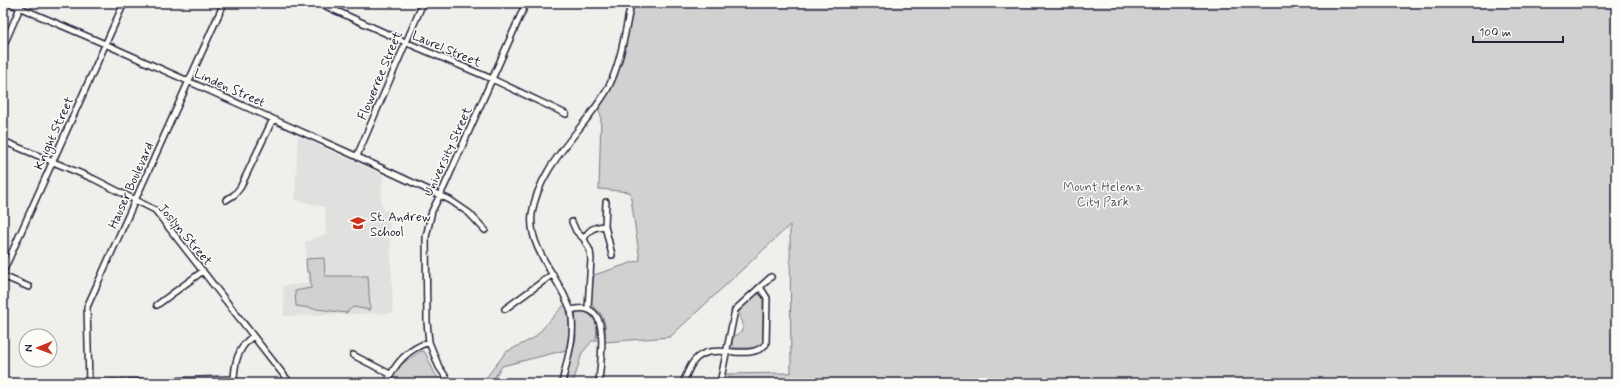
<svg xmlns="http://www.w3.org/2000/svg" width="1619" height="386" font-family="Mynerve,sans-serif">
  <rect width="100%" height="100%" fill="#f0efec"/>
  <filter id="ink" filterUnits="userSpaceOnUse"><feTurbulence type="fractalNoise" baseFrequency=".025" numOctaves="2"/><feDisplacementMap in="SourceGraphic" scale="8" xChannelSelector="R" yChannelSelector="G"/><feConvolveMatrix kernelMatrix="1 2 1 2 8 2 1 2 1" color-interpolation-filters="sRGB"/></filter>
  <g filter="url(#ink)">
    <!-- built -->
    <path fill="#e0e0df" d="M298,136L383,175L381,198L383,211L389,210L393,313L284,316L283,286L308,283L305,242L326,234L325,207L295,200Z"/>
    <!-- park -->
    <path fill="#d2d1d1" stroke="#7a7a86" d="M633,3H1616V383H723L725,374L791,373L790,225L670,337L604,342C605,333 607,323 601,314C598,310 593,307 590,303L594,275L640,260L630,192L599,189L601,115L598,109L609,92L618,71Z
      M324,258L325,276H368L370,310L353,307L346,313L296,306L295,291L311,288L310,272H307L306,259Z
      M757,294L762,296L763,299V342L758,348H734L732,344V339C734,336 738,335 740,333C748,324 738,318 739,310Z
      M565,304C571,320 570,334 566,350L502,366L491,383H482L506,352L534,338Z
      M580,310C599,315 597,326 596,341H592L582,353L573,383H565L576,338L575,314Z
      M421,351L425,352L434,372L441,383H390L400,365Z"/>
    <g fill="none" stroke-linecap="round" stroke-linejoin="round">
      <defs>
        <path id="minor" d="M9,3L105,44L349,153L450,200L469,213L485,230
          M319,3L405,42L492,79L566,114
          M3,47L22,3
          M3,141L94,179L155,210L290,383
          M357,156L423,3
          M226,200L234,195L240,188L273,119
          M606,202L605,226L612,255
          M572,222L576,231L584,239
          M3,272L124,3
          M3,276L29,287
          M157,305L203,271
          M588,308L591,259L590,251L584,239C589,229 594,227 605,226
          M505,309L553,274
          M571,310C614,298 600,358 599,383
          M353,355L390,374
          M34,383L77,381L86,383
          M89,383L87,307L224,3
          M103,383L234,379
          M234,383C234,365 237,348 253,336
          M387,383C395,362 408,349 429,342
          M450,383L439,367L429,342L427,322L426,237L432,211L444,187L526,3
          M562,383C567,359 576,336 571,311C570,307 567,302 565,297C553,271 528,245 532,214C539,165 583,131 607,90C621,64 625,32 631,3
          M683,383C686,376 689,367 694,361C712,339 748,364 766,344L767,298L760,287
          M720,383L735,310L771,277"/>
      </defs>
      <!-- minor casing -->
      <use href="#minor" stroke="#22223b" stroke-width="8"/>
      <!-- minor -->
      <use href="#minor" stroke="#fdfcf7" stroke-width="5"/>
    </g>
  </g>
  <!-- icons -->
  <defs>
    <symbol id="school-bare" viewBox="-9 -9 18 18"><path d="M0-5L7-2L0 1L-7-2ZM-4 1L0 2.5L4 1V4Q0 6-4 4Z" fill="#c8321e" stroke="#fdfcf7" stroke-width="2.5" paint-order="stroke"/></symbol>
  </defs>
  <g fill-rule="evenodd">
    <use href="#school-bare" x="347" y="212" width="22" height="22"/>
  </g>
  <g text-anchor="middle" stroke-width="3" stroke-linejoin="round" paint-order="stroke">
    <!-- street labels -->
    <g font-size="13" fill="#22223b" stroke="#fdfcf7">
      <text transform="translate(447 48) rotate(23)" y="5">Laurel Street</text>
      <text transform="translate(379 75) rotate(-67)" y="5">Flowerree Street</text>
      <text transform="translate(230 87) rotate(24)" y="5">Linden Street</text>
      <text transform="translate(53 133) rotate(-66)" y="5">Knight Street</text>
      <text transform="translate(447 151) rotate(-65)" y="5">University Street</text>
      <text transform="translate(130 185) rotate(-66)" y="5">Hauser Boulevard</text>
      <text transform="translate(186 234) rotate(50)" y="5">Joslyn Street</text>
    </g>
    <!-- park labels -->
    <g font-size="13" fill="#575768" stroke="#fdfcf7">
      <text x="1103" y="191">Mount Helena<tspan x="1103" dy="15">City Park</tspan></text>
    </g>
    <!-- poi labels -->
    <g font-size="13" fill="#22223b" stroke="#fdfcf7" text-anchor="start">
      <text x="370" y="221">St. Andrew<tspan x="370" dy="15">School</tspan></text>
    </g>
  </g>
  <!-- margin -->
  <rect width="1619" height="386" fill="none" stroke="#fdfcf7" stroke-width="16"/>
  <rect x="8" y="8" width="1603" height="370" fill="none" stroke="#22223b" stroke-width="1.5" filter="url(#ink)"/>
  <!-- north arrow -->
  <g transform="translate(38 348) rotate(269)"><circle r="19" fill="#fdfcf7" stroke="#a5a5ac"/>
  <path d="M0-3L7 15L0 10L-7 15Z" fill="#c8321e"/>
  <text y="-6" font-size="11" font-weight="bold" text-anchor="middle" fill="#22223b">N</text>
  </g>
  <!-- scale -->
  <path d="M1473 36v6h90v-6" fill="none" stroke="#22223b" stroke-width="2"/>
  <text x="1479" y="36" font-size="12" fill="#22223b" stroke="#fdfcf7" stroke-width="3" paint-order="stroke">100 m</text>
</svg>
